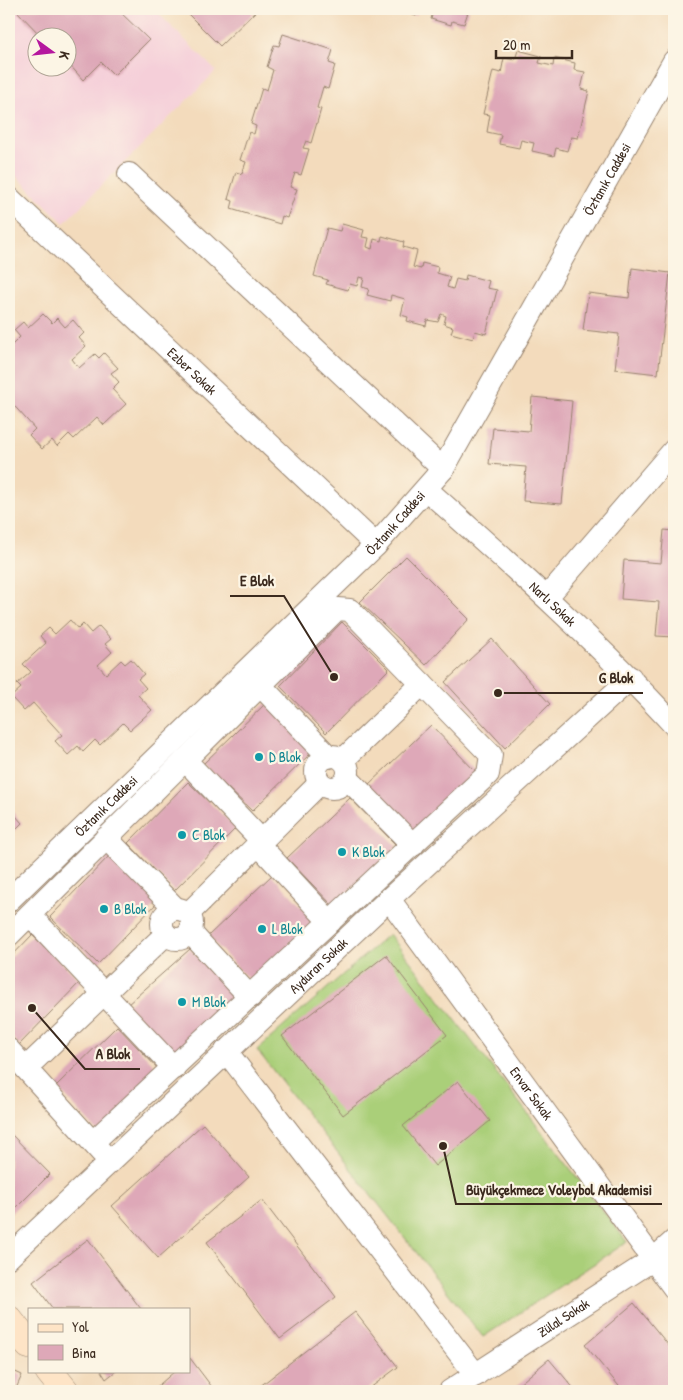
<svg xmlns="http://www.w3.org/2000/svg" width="683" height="1400" font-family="'Patrick Hand',sans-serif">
  <rect width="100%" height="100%" fill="#fcf5e5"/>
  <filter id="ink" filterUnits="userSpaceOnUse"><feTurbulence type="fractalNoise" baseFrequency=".02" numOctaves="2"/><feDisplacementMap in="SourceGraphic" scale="10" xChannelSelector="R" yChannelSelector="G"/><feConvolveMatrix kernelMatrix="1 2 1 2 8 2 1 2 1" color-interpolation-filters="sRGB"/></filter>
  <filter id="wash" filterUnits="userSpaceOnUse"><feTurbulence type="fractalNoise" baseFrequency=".0096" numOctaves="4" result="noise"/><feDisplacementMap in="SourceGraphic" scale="20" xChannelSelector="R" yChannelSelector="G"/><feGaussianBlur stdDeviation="1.12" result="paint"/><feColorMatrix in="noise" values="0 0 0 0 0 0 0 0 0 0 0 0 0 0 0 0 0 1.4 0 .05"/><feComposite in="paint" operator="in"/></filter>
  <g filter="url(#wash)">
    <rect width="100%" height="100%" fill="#f3dbbc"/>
    <!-- built -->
    <path fill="#f5cfd9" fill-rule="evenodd" d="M9,9H154L216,71L64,223L9,169ZM38,38H68V68H38Z"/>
    <!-- pitch -->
    <path fill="#aacf79" stroke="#727c4c" d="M389,934L627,1242L483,1337L257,1050Z"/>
    <g id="blocks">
      <!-- building -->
      <path fill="#dea8b8" d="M15,9H117L149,40L114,75L101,62L83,80L68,63V38H43Z
        M183,9H258L220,46Z
        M395,9H419L416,16Z
        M424,9H469L464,24L452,21L451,25L431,19L433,12Z
        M283,34L333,50L329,63L335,65L328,89L323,87L317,108L321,109L311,143L306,141L303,148L309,149L301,175L295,173L292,182L290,187L297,189L287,218L282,216L280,224L231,209L233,201L228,199L236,172L242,174L246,162L240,160L249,132L254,134L256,126L251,124L262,88L267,90L273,70L267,67L274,45L279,46Z
        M518,50L541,56L539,63L553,66L554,58L575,63L574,70L585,72L581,89L589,91L578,138L571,137L567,151L556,148L554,156L532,151L534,143L521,140L519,148L499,144L501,135L487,132L490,115L483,114L493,71L501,73L504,58L515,60Z
        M342,224L364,230L362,237L369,238L367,247L372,249L374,239L381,241L382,236L404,242L403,247L417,251L413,267L421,269L422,263L438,267L437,273L450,277L447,287L453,289L456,279L465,281L466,275L489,281L487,288L497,290L486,334L475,331L473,339L451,333L453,327L444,324L446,316L441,314L438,322L427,320L426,326L407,321L408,317L401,315L405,299L391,295L390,301L367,295L369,289L362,287L364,278L359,277L357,286L350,284L348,290L326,284L328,280L314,276L327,228L340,231Z
        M632,268L670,273L658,374L615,369L619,334L583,330L588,293L629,298Z
        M43,314L52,323L57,318L65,327L73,320L84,333L79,338L86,346L72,359L79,368L95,354L99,358L104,353L118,368L111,373L119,382L112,389L126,404L104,425L97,417L74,439L69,434L57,446L52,440L42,449L29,435L35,429L9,400V348L20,337L14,330L23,322L28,328Z
        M532,397L572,401L562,504L523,501L526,467L489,464L493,428L529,431Z
        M664,530L674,531V637L656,636L659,602L621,599L624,560L661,563Z
        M406,556L469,619L426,665L360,602Z
        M70,620L78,629L83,624L91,633L99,626L111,639L105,644L112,652L98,665L106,674L121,660L125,664L131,659L144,674L138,679L146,688L138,695L152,710L130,730L123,723L100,745L95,740L83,752L78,746L68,755L55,741L62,735L33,703L24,711L11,697L21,688L17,684L31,672L23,664L46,643L40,636L49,628L55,634Z
        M342,622L389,669L326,733L280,686Z
        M492,639L550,704L505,748L445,682Z
        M266,703L315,749L252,811L203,764Z
        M431,725L476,772L414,833L368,785Z
        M188,782L236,828L174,891L128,843Z
        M350,798L397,846L333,906L287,858Z
        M9,808L22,823L9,836Z
        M112,853L159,901L98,964L50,917Z
        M272,875L316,922L253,984L208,936Z
        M32,935L81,981L19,1045L9,1034V959Z
        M190,949L237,999L174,1056L127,1005Z
        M386,955L447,1035L343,1115L282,1036Z
        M117,1026L163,1074L99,1133L56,1086Z
        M458,1081L490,1121L435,1166L403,1126Z
        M203,1124L249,1177L158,1258L112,1206Z
        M9,1132L50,1174L9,1215Z
        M262,1200L336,1297L280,1339L207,1242Z
        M88,1239L141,1309H53L33,1282Z
        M634,1303L674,1352V1391H623L585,1345Z
        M355,1312L398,1367L366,1391H262L259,1387Z
        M190,1358L215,1391H152L175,1371H189Z
        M549,1359L576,1391H511Z
        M9,1369L22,1375L15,1391H9Z
        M101,1371H116L106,1379Z"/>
    </g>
  </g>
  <g filter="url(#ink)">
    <use href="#blocks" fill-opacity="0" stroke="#97826d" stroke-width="1"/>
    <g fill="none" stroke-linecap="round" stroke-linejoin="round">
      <defs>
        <g id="minor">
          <path d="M129,174L443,469"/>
          <path id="s1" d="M9,198L376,545"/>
          <path id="s2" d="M426,489C511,565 597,641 674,725"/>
          <path d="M547,597L674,450"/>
          <path d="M260,685L329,757"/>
          <circle cx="332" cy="772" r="16"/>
          <path d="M185,760L262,841"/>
          <path d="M343,760L422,684"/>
          <path d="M347,778L413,845"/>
          <path d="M106,838L175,908"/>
          <path d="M258,844L330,922"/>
          <path id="s3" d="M389,899L674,1288"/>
          <path id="s4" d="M9,900L376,545L443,469L674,61"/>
          <circle cx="177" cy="924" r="15"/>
          <path d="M189,913L320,783"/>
          <path d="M30,915L174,1068"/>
          <path d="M190,932L250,997"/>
          <path d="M9,935L337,609L350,610L491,755L488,774L93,1142"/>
          <path d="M9,1050L102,1153"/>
          <path d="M226,1051L476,1375"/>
          <path d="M26,1068L166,934"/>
          <path id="s5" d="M9,1257L389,899L631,678"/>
          <path id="s6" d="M450,1391L654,1259L674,1241"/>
        </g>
        <path id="secondary" d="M9,1320L29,1345
          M49,1371L65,1391"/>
      </defs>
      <!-- minor casing -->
      <use href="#minor" stroke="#97826d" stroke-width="24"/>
      <!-- secondary casing -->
      <use href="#secondary" stroke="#97826d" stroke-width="29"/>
      <!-- minor -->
      <use href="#minor" stroke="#fff" stroke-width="22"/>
      <!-- secondary -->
      <use href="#secondary" stroke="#fee4c6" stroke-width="28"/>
    </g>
  </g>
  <!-- markers -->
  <g fill="#0f9aa8" stroke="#fcf5e5" stroke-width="2">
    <circle cx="259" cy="757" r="5"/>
    <circle cx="182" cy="835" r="5"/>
    <circle cx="342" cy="852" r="5"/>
    <circle cx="104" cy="909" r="5"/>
    <circle cx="262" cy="929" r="5"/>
    <circle cx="182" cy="1002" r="5"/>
  </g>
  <g text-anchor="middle" stroke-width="4.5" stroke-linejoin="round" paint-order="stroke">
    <!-- street labels -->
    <g font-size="14" fill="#3b2a1e" stroke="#fcf5e5">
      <text dy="5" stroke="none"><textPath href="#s4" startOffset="945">Öztanık Caddesi</textPath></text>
      <text dy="5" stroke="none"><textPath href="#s1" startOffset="252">Ezber Sokak</textPath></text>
      <text dy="5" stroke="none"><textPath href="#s4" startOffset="540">Öztanık Caddesi</textPath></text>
      <text dy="5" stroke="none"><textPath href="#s2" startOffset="171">Narlı Sokak</textPath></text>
      <text dy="5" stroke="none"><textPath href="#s4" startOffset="135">Öztanık Caddesi</textPath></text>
      <text dy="5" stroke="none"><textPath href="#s5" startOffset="425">Ayduran Sokak</textPath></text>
      <text dy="5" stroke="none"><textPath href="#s3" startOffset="241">Envar Sokak</textPath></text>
      <text dy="5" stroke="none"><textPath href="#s6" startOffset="135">Zülal Sokak</textPath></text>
    </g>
    <!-- culture labels -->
    <g font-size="14" fill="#0d838f" stroke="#fcf5e5" text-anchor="start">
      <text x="269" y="762">D Blok</text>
      <text x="192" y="840">C Blok</text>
      <text x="352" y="857">K Blok</text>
      <text x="114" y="914">B Blok</text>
      <text x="272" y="934">L Blok</text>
      <text x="192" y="1007">M Blok</text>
    </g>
  </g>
  <!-- callouts -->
  <path fill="none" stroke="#3b2a1e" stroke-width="2" d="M334 677L284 596H230M498 693L589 693H643M32 1008L85 1069H140M443 1146L456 1204H662"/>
  <g fill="#3b2a1e" stroke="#fcf5e5" stroke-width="2">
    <circle cx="334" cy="677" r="5"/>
    <circle cx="498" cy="693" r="5"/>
    <circle cx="32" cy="1008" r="5"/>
    <circle cx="443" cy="1146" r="5"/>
  </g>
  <g font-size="15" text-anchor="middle" font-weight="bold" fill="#3b2a1e" stroke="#fcf5e5" stroke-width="4.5" stroke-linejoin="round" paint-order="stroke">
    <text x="257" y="586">E Blok</text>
    <text x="616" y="683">G Blok</text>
    <text x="113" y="1059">A Blok</text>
    <text x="559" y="1195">Büyükçekmece Voleybol Akademisi</text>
  </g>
  <!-- margin -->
  <rect width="683" height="1400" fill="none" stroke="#fcf5e5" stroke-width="30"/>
  <!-- legend -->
  <rect x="28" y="1308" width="162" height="65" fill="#fcf5e5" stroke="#afa495"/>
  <rect x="38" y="1324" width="25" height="8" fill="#fee4c6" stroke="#afa495"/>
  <text x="72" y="1332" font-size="15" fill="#3b2a1e">Yol</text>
  <rect x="38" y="1345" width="25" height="15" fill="#dea8b8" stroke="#afa495"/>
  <text x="72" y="1358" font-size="15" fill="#3b2a1e">Bina</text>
  <!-- north arrow -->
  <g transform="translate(52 52) rotate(105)"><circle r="24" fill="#fcf5e5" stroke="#afa495"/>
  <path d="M0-4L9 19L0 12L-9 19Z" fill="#b5179e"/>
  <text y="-8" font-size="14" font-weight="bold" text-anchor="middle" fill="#3b2a1e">K</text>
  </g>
  <!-- scale -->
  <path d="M496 50v8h76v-8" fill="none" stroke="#3b2a1e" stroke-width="2.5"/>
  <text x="503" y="50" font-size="15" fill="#3b2a1e" stroke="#fcf5e5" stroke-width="4" paint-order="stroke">20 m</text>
</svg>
